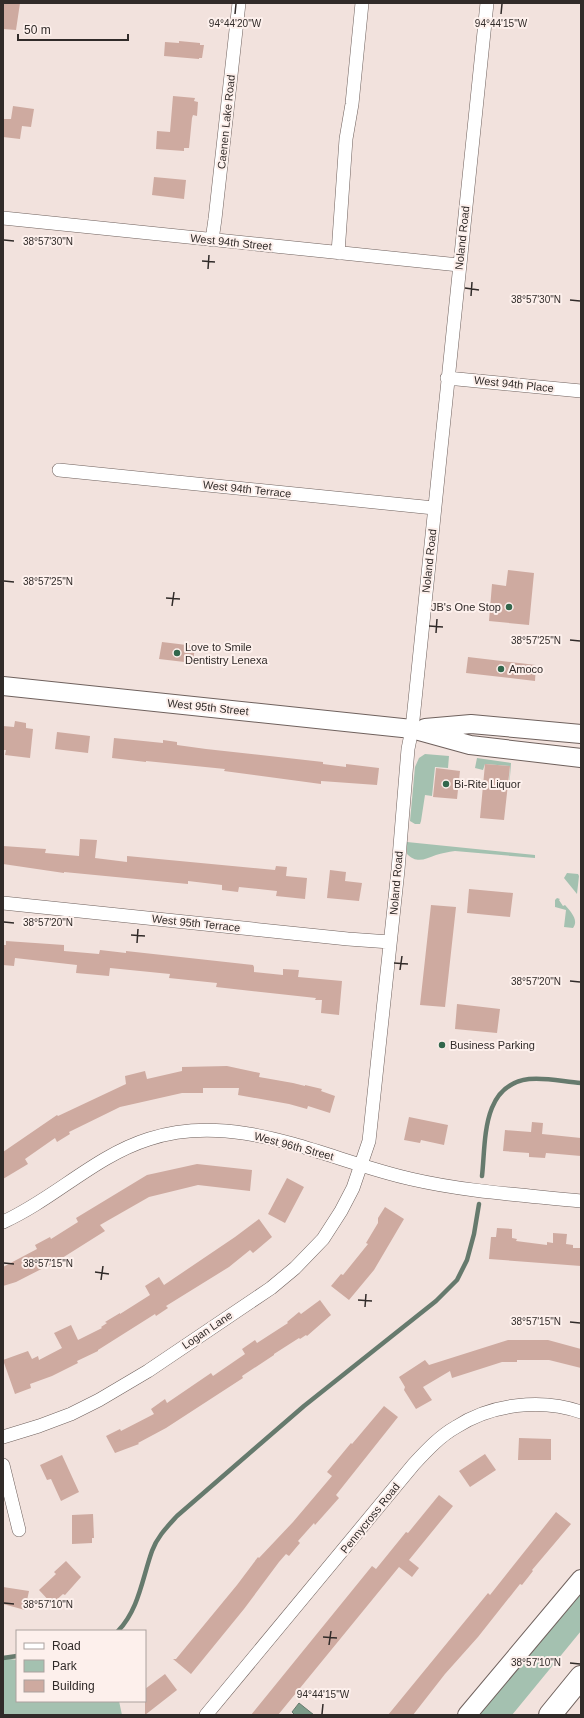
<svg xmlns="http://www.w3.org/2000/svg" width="584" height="1718" font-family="Arial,sans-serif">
  <rect width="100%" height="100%" fill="#f2e2dd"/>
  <!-- green -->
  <path fill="#a4c1b0" d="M425,754L449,756L448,768L435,767L432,796L425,795L421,821L420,824H415L410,821L415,767L419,758Z
    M477,758L511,763L509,790L510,766L485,764L483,770L475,768Z
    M407,842L535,855V858L455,851C448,852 442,853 436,855C425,859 417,864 407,854Z
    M567,873L578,874L579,876L577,894L564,878Z
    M557,898L560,899L559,900L563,906L565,905C571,912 579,920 573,928L564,927L566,910L555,907V900Z
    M581,1590V1631L512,1715H477Z
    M3,1658L17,1660V1701H119L122,1715H3Z"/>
  <!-- water -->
  <path fill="#7d9c8a" stroke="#667a6d" d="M299,1703L314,1715H295L292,1712Z"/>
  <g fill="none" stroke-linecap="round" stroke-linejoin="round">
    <!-- stream -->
    <path stroke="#667a6d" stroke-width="4.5" d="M482,1176C486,1141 481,1085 529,1079C546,1077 565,1082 581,1083
      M118,1631C139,1609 142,1579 152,1551C157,1537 167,1527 177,1516L304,1406L436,1301L457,1280L467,1260L474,1234L479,1204
      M3,1658L17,1656"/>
  </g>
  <!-- building -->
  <path fill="#ceaaa0" d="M3,3H20L16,30L3,29Z
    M179,41L200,43V45H204L202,58H199V59L164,56L165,42L179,43Z
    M173,96L195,98L194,101L198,102L197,116L193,115L192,118L189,148H184V151L156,149L157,131L170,132Z
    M13,106L34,109L31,127L22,126L20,139L3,137V119H11Z
    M154,177L186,180L184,199L152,195Z
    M508,570L534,573L529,625L489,621L492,584L506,586Z
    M162,642L195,646L193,663L159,659Z
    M468,657L536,665L535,681L466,673Z
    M15,721L26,723V728L33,729L30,758L5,755L6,750H3V726L14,727Z
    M57,732L90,736L88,753L55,749Z
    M114,738L163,743V740L177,742V745L206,749L323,762V764L346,767V764L379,768L377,785L321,781V784L224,771L225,769L146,761V762L112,758Z
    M485,764L510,766L504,820L480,818Z
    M436,768L460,771L457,799L433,797Z
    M80,839L97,840L95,858L127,862V856L275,870L276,866L287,867L286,876L307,878L305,899L276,896L277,891L239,887L238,892L222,890V885L188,881V884L64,872V873L3,864V846L46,849L45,853L79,856Z
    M330,870L346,872L345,881L362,883L359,901L327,898Z
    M469,889L513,893L510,917L467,913Z
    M431,905L456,907L445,1007L420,1005Z
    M6,941L64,945V951L99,954L100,950L126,953V951L253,965L254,967V972L283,975V969L299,970L298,977L342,981L339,1015L321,1013L322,1000H315L316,998L216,987L217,983L169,978L170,974L110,968L109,976L76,973L77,965L15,958L14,966L3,965V945H6Z
    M457,1004L500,1009L497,1033L455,1029Z
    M227,1066L260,1073L259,1077L293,1083L305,1086V1085L322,1089L321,1091L335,1096L330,1113L308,1106L307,1109L289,1104L238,1095L239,1088H203V1093H182L120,1107L69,1132L70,1134L57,1142L55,1138L25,1159L28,1164L3,1179V1152L57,1115L58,1116L126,1084L125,1076L145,1071L147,1079L182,1071V1067Z
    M409,1117L448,1125L444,1145L421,1140L420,1143L404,1140Z
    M532,1122L543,1123L542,1134L581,1138V1156L546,1153L545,1158L529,1157V1153L503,1151L505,1130L531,1132Z
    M197,1164L252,1170L250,1191L198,1185L149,1197L100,1225L105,1231L59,1260L16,1282L3,1286V1267L37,1249L35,1245L50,1237L51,1239L78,1222L76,1218L147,1175Z
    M287,1178L304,1187L285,1223L268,1214Z
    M385,1207L404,1219L374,1270L349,1300L331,1286L341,1274L343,1275L368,1244L366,1243L378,1223V1218Z
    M259,1219L272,1237L253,1253L250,1250L229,1267L166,1306L168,1308L156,1316L155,1314L98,1350V1351L77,1361L78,1363L52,1376L30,1384L31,1388L15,1394L3,1360L28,1351L32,1359L38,1356L39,1360L62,1348L54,1333L71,1325L78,1340L102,1328L101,1327L107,1323L105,1322L120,1313V1314L150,1295L145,1286L159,1277L164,1285L235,1237Z
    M497,1228L512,1229V1238L517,1239L516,1241L547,1245V1242L553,1243V1233L567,1234L566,1244L573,1245V1248H581V1266L489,1259L491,1237H496Z
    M320,1300L331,1315L307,1336L306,1335L300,1339L299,1338L274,1354V1355L242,1376L243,1378L166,1428L138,1443L139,1444L115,1453L106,1436L120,1429L121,1431L154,1414L151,1409L165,1399L167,1403L211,1373L213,1376L245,1354L242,1349L255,1340L257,1343L288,1323L287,1322L299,1312L301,1314Z
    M508,1340H548L581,1349V1368L549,1360H517V1362H502L452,1378L450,1371L423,1387L432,1400L416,1409L404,1390L405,1387L399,1377L425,1360L429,1365Z
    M384,1406L398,1417L336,1495L339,1498L315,1525L314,1523L298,1541L300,1543L289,1556L286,1554L279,1562L244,1609L191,1674L173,1659H176L237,1585L258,1557L259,1558L293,1522L332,1476L327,1472L351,1443L352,1444Z
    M519,1438L551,1439V1460H518Z
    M485,1454L496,1470L470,1487L459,1471Z
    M62,1455L79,1492L61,1501L51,1479L47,1480L40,1465Z
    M439,1495L453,1506L409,1560L419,1568L412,1577L399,1567L278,1715H251L372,1566L376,1569L406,1532L408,1533Z
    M556,1512L571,1524L532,1570L533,1571L522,1585L520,1584L478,1637L445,1674L413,1715H388L488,1593L490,1595Z
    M93,1514L94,1538H92V1543L72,1544V1515Z
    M66,1561L81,1577L65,1595L63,1594L52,1604L39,1590L56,1574L54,1572Z
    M3,1587L29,1591L25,1610L3,1604Z
    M165,1674L177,1690L145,1715V1689Z"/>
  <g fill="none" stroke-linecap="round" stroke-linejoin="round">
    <defs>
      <path id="street" d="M3,218L459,265
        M212,240L215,219L239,3
        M338,253L346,139L352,104L362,3
        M447,378L581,391
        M59,470L434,508
        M3,903L348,939L390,942
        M3,1222C54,1199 95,1156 149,1139C238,1110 326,1160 411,1179C467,1192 524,1195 581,1201
        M3,1437L39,1426L71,1414L99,1400L148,1371L271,1288L295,1268L323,1239L341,1211L353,1188L369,1141L398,870L408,749L412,729L487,3
        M3,1465L19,1530
        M206,1715L414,1464C427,1450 440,1436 456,1427C491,1404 541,1398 581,1412"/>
      <path id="secondary" d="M3,686L412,729L470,745L581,758
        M425,728L471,724L581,734
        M467,1715L581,1579"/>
      <path id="highway" d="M550,1715L581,1677"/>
    </defs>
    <!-- street casing -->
    <use href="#street" stroke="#6f615d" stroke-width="14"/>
    <!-- secondary casing -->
    <use href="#secondary" stroke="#6f615d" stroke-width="20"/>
    <!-- highway casing -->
    <use href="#highway" stroke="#6f615d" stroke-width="24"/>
    <!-- street -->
    <use href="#street" stroke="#fff" stroke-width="13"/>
    <!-- secondary -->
    <use href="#secondary" stroke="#fff" stroke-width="18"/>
    <!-- highway -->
    <use href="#highway" stroke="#fff" stroke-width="22"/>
  </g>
  <!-- ticks -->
  <path fill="none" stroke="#312b29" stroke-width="1.5" d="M235,14L236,4M501,14L502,4M4,240L14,241M202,261L215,262M208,269L209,255M465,288L479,290M471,296L472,282M570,300L580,301M4,581L14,582M166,598L180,599M172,606L174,592M429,626L443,627M436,633L437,619M570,640L580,641M4,922L14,923M131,935L145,936M137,943L138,929M394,963L408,964M400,970L402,956M570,981L580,982M4,1263L14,1264M95,1272L109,1274M101,1280L103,1266M358,1300L372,1301M365,1307L366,1294M570,1322L580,1323M4,1603L14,1604M323,1637L337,1638M329,1645L331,1631M570,1663L580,1664M322,1714L323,1704"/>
  <!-- markers -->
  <g fill="#32674c" stroke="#fdf0ec" stroke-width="1.5">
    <circle cx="509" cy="607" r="4"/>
    <circle cx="177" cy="653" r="4"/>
    <circle cx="501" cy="669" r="4"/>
    <circle cx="446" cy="784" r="4"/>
    <circle cx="442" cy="1045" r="4"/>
  </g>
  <g text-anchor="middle" stroke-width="4" stroke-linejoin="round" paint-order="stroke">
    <!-- street labels -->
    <g font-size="11" fill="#312b29" stroke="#fdf0ec">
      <text transform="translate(226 122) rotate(-84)" y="4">Caenen Lake Road</text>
      <text transform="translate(462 238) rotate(-84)" y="4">Noland Road</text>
      <text transform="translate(231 242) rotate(6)" y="4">West 94th Street</text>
      <text transform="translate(514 384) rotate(6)" y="4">West 94th Place</text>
      <text transform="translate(247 489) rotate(6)" y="4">West 94th Terrace</text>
      <text transform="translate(429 561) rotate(-84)" y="4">Noland Road</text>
      <text transform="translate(208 707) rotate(6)" y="4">West 95th Street</text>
      <text transform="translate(396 883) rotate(-85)" y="4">Noland Road</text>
      <text transform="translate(196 923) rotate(6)" y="4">West 95th Terrace</text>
      <text transform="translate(294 1146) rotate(15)" y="4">West 96th Street</text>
      <text transform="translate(207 1330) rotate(-34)" y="4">Logan Lane</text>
      <text transform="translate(370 1518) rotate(-51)" y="4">Pennycross Road</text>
    </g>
    <!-- poi labels -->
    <g font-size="11" fill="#312b29" stroke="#fdf0ec" text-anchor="start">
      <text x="501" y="611" text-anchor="end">JB's One Stop</text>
      <text x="185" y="651">Love to Smile<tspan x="185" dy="13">Dentistry Lenexa</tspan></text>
      <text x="509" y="673">Amoco</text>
      <text x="454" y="788">Bi-Rite Liquor</text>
      <text x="450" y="1049">Business Parking</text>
    </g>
  </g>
  <g font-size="10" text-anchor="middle" fill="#312b29" stroke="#fdf0ec" stroke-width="4" stroke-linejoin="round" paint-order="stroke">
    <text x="235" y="27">94°44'20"W</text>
    <text x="501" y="27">94°44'15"W</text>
    <text x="48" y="245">38°57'30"N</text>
    <text x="536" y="303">38°57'30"N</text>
    <text x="48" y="585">38°57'25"N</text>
    <text x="536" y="644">38°57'25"N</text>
    <text x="48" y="926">38°57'20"N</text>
    <text x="536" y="985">38°57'20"N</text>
    <text x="48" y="1267">38°57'15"N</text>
    <text x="536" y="1325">38°57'15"N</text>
    <text x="48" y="1608">38°57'10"N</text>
    <text x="536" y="1666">38°57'10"N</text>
    <text x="323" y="1698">94°44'15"W</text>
  </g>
  <!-- border -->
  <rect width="584" height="1718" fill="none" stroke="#312b29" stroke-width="8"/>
  <!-- legend -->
  <rect x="16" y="1630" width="130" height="72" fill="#fdf0ec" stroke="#aba19e"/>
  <rect x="24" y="1643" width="20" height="6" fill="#ffffff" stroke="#aba19e"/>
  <text x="52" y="1650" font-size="12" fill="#312b29">Road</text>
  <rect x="24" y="1660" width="20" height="12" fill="#a4c1b0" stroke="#aba19e"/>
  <text x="52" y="1670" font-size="12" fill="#312b29">Park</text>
  <rect x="24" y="1680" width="20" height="12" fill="#ceaaa0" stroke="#aba19e"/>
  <text x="52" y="1690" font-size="12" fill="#312b29">Building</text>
  <!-- scale -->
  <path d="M18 34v6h110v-6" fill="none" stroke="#312b29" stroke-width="2"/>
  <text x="24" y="34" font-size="12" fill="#312b29" stroke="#fdf0ec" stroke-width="3" paint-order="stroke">50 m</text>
</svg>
